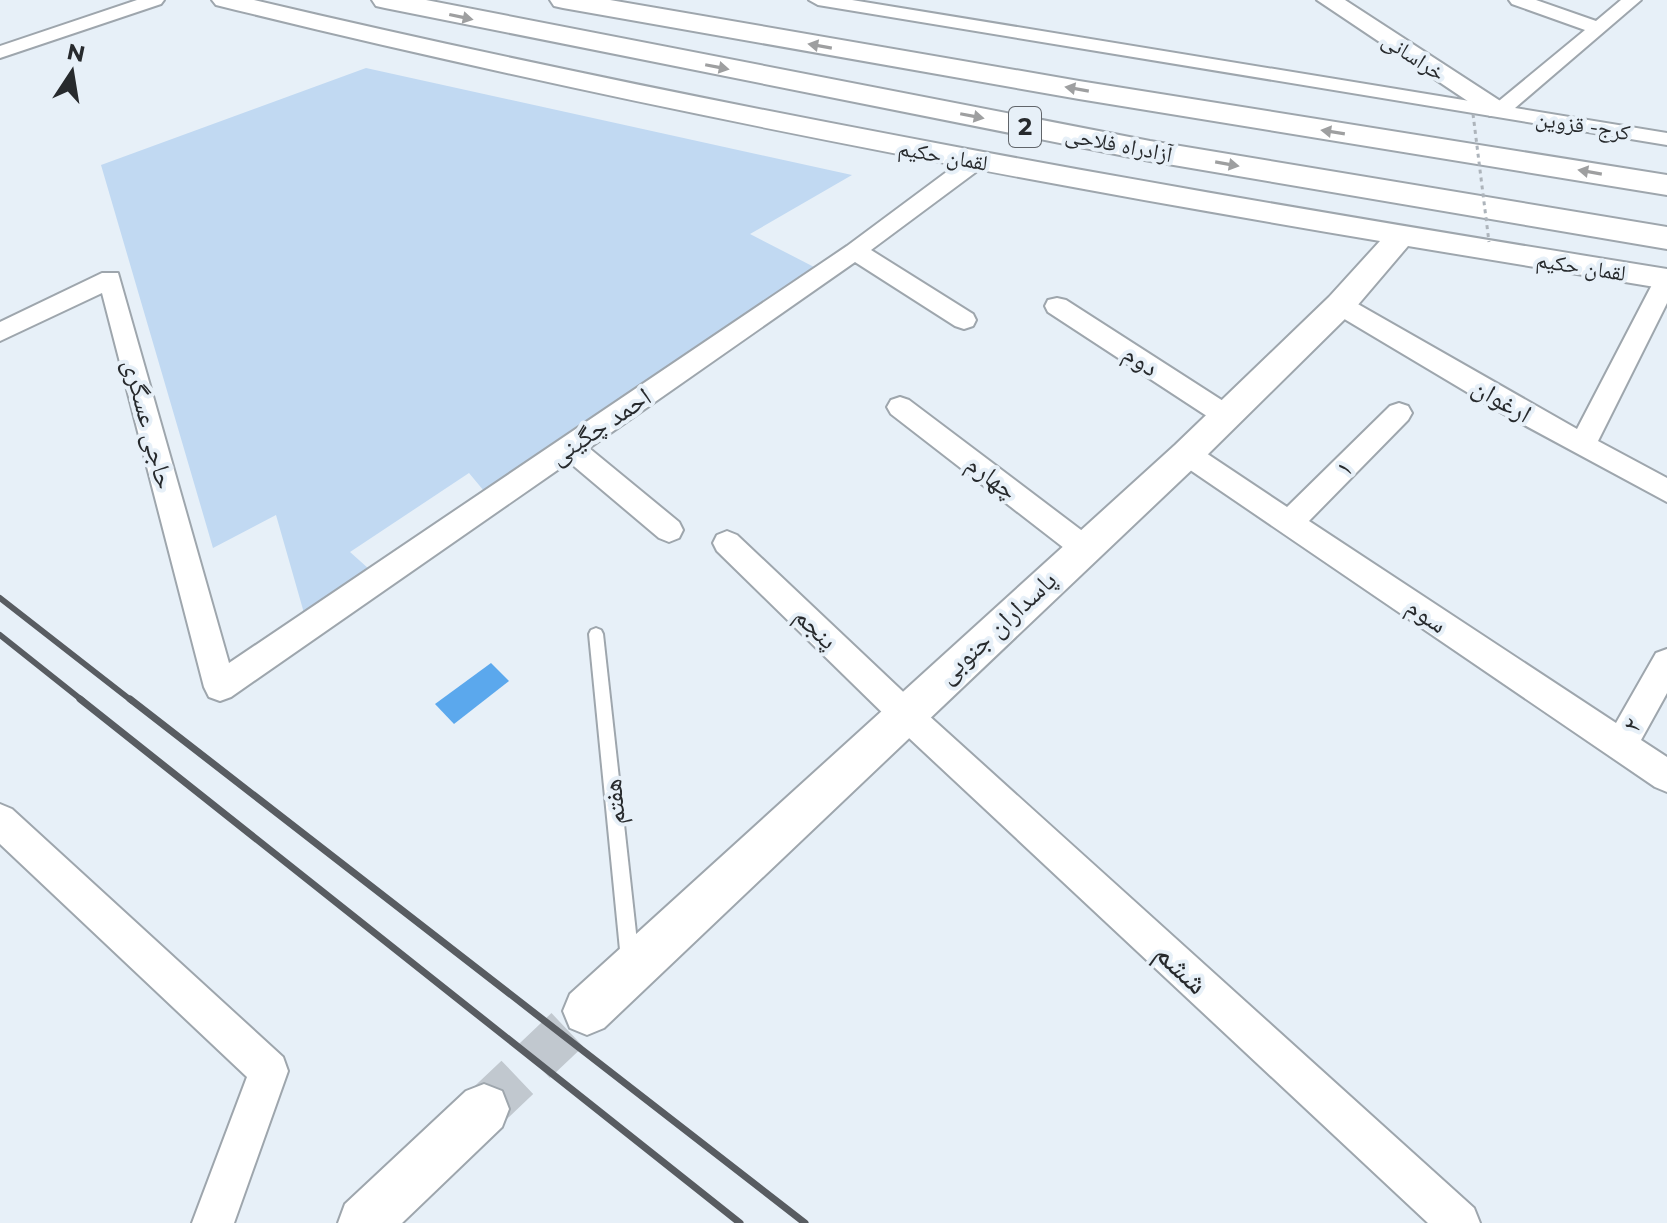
<svg xmlns="http://www.w3.org/2000/svg" width="1667" height="1223" font-family="Montserrat,'Noto Naskh Arabic',sans-serif">
  <rect width="100%" height="100%" fill="#e7f0f8"/>
  <!-- green -->
  <path fill="#c1d9f2" d="M366,68L852,175L750,234L816,268L484,491L469,473L350,552L369,569L304,613L276,515L213,548L101,165Z"/>
  <!-- water -->
  <path fill="#5ba8ed" d="M491,663L509,681L454,724L435,704Z"/>
  <g fill="none" stroke-linecap="round" stroke-linejoin="round">
    <!-- tertiary-tunnel -->
    <path stroke="#c1c8cf" stroke-width="46" stroke-dasharray="46 23" stroke-linecap="butt" d="M484,1109L587,1011"/>
    <defs>
      <path id="service" d="M596,628L601,630L603,634L639,960L636,966L630,969L624,966L621,960L589,634L591,630Z"/>
      <path id="minor" d="M137,0H164L161,4L0,58V46Z
        M809,0H852L1494,105L1585,30L1512,4L1509,0H1536L1596,21L1621,0H1641L1515,108L1667,133V145L818,5Z
        M976,154L984,156L987,161L984,166L871,250L973,314L976,320L973,326L964,329L955,326L855,262L589,448L679,522L683,530L679,538L669,542L659,538L569,462L231,697L220,701L209,697L204,687L102,293L0,341V322L102,273H118L229,663L847,246L968,156Z
        M1667,271V303L1598,441L1667,478V502L1502,413L1331,311L1328,305L1331,299L1340,297L1349,299L1577,429L1655,279L1659,273Z
        M1057,298L1066,300L1234,408L1238,415L1234,422L1225,425L1216,422L1048,312L1045,306L1048,300Z
        M900,397L909,400L1093,539L1097,547L1093,555L1083,559L1073,555L891,414L887,407L891,400Z
        M1399,403L1408,406L1412,413L1408,420L1309,521L1616,723L1656,653L1667,649V693L1641,740L1667,757V792L1655,787L1177,461L1174,454L1177,447L1187,443L1197,447L1287,507L1390,406Z
        M727,531L737,535L916,704L1474,1208L1480,1223H1428L894,724L717,551L713,543L717,535Z
        M0,804L12,809L283,1057L288,1071L234,1223H192L247,1077L0,844Z"/>
      <path id="tertiary" d="M212,0H254C721,110 1193,193 1667,269V289L1408,246L1351,313L1199,463L604,1028L587,1035L570,1028L563,1011L570,994L1175,445L1329,297L1380,241C989,175 600,100 216,5Z
        M1317,0H1345L1508,106L1512,111L1508,116H1490Z
        M484,1084L502,1091L509,1109L502,1127L402,1223H338L345,1204L466,1091Z"/>
      <path id="motorway" d="M372,0H426L1150,141L1667,227V249L1150,161L385,8L376,6Z
        M550,0H610L1079,81L1667,175V195L1079,99L563,8L554,6Z"/>
    </defs>
    <!-- service casing -->
    <use href="#service" stroke="#9ea6ad" stroke-width="4"/>
    <!-- minor casing -->
    <use href="#minor" stroke="#9ea6ad" stroke-width="4"/>
    <!-- tertiary casing -->
    <use href="#tertiary" stroke="#9ea6ad" stroke-width="4"/>
    <!-- motorway casing -->
    <use href="#motorway" stroke="#9ea6ad" stroke-width="4"/>
    <!-- service -->
    <use href="#service" fill="#fff" fill-rule="evenodd"/>
    <!-- minor -->
    <use href="#minor" fill="#fff" fill-rule="evenodd"/>
    <!-- tertiary -->
    <use href="#tertiary" fill="#fff" fill-rule="evenodd"/>
    <!-- motorway -->
    <use href="#motorway" fill="#fff" fill-rule="evenodd"/>
    <!-- rail-far1 -->
    <path stroke="#585c61" stroke-width="6" d="M0,598L132,701
      M0,635L83,701"/>
    <!-- rail -->
    <path stroke="#585c61" stroke-width="7" d="M80,699L740,1223
      M130,699L805,1223"/>
    <!-- path-bridge -->
    <path stroke="#adb4bb" stroke-width="3" stroke-dasharray="4 4" stroke-linecap="butt" d="M1473,114L1489,242"/>
  </g>
  <!-- one-way arrows -->
  <defs><path id="oneway-solid" d="M-6-.8H1V-3.2L6.5 0L1 3.2V.8H-6Z" transform="scale(2)"/></defs>
  <g fill="#9e9fa0">
    <use href="#oneway-solid" transform="translate(461 17) rotate(12)"/>
    <use href="#oneway-solid" transform="translate(820 46) rotate(-170)"/>
    <use href="#oneway-solid" transform="translate(717 67) rotate(11)"/>
    <use href="#oneway-solid" transform="translate(1077 89) rotate(-170)"/>
    <use href="#oneway-solid" transform="translate(972 116) rotate(11)"/>
    <use href="#oneway-solid" transform="translate(1333 132) rotate(-171)"/>
    <use href="#oneway-solid" transform="translate(1227 164) rotate(10)"/>
    <use href="#oneway-solid" transform="translate(1590 172) rotate(-170)"/>
  </g>
  <g text-anchor="middle" stroke-width="8" stroke-linejoin="round" paint-order="stroke">
    <!-- far-street labels -->
    <g font-size="22" fill="#272a2d" stroke="#e7f0f8">
      <text transform="translate(1414 56) rotate(33)" y="8">خراسانی</text>
      <text transform="translate(1583 125) rotate(9)" y="8">کرج- قزوین</text>
      <text transform="translate(1119 144) rotate(11)" y="8">آزادراه فلاحی</text>
      <text transform="translate(943 155) rotate(10)" y="8">لقمان حکیم</text>
      <text transform="translate(1581 266) rotate(9)" y="8">لقمان حکیم</text>
    </g>
    <!-- shield labels -->
    <rect fill="#e7f0f8" stroke="#61656a" stroke-width="2" x="1009" y="107" width="32" height="40" rx="6"/>
    <g font-size="24" font-weight="bold" fill="#272a2d">
      <text x="1025" y="135">2</text>
    </g>
    <!-- street labels -->
    <g font-size="26" fill="#272a2d" stroke="#e7f0f8">
      <text transform="translate(1141 360) rotate(33)" y="9">دوم</text>
      <text transform="translate(1502 400) rotate(30)" y="9">ارغوان</text>
      <text transform="translate(149 424) rotate(75)" y="9">حاجی عسگری</text>
      <text transform="translate(600 426) rotate(-34)" y="9">احمد چگینی</text>
      <text transform="translate(1344 468) rotate(-45)" y="9">۱</text>
      <text transform="translate(992 477) rotate(37)" y="9">چهارم</text>
      <text transform="translate(1427 615) rotate(34)" y="9">سوم</text>
      <text transform="translate(997 627) rotate(-43)" y="9">پاسداران جنوبی</text>
      <text transform="translate(816 628) rotate(44)" y="9">پنجم</text>
      <text transform="translate(1632 725) rotate(-61)" y="9">۲</text>
      <text transform="translate(614 802) rotate(-96)" y="9">هفتم</text>
    </g>
    <!-- near-street labels -->
    <g font-size="32" fill="#272a2d" stroke="#e7f0f8">
      <text transform="translate(1182 968) rotate(43)" y="11">ششم</text>
    </g>
  </g>
  <!-- north arrow -->
  <g transform="translate(72 72) rotate(12)" stroke="#e7f0f8" stroke-width="6" paint-order="stroke">
  <path d="M0-6L14 30L0 20L-14 30Z" fill="#272a2d"/>
  <text y="-12" font-size="22" font-weight="bold" text-anchor="middle" fill="#272a2d">N</text>
  </g>
</svg>
